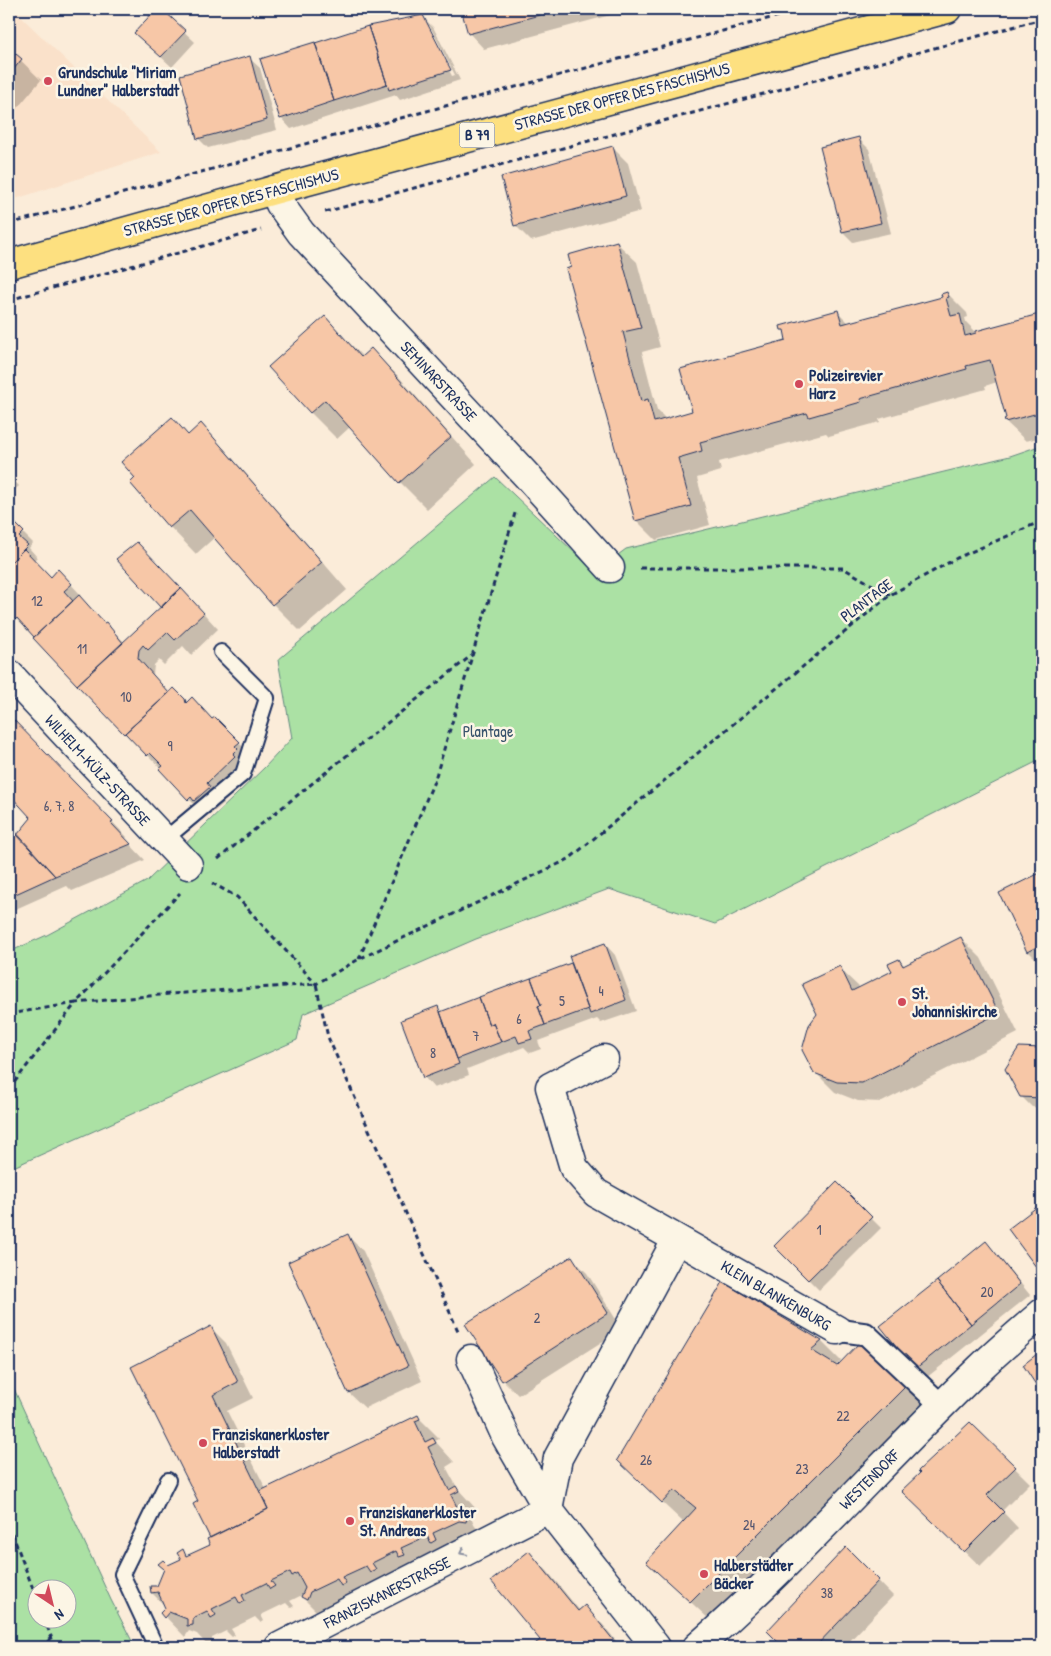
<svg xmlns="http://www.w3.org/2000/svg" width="1051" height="1656" font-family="'Patrick Hand',sans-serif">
  <rect width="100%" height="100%" fill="#fbecd9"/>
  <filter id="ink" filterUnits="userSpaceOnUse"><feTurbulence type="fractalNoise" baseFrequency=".02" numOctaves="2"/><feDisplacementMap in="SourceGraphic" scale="10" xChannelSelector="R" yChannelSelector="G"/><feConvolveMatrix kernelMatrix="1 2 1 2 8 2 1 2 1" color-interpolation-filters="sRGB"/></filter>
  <g filter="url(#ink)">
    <!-- built -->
    <path fill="#fae1ca" d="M9,9H13L161,152L9,201Z"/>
    <!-- green -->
    <path fill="#abe1a4" stroke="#638881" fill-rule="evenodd" d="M1042,445V759L715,924L609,889L476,939L303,1014L297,1040L9,1169V952L47,935L147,881L265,767L292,738L278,660L495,477L595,572L626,549L1010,456Z
      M9,1378L111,1600L135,1647H9ZM38,1588H68V1618H38Z"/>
    <!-- shadow -->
    <path fill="#0003" fill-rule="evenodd" d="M158,9H160L195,42L172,67L135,33Z
      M462,9H617L618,13L484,49L469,33Z
      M422,17L433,27L460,80L400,100L396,95L291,129L281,118L262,60L368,27ZM427,26H430L455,75L452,76Z
      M9,49L41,80L9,118Z
      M249,58L260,68L277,130L208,148L198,138Z
      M859,139L869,149L891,233L853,242L843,232Z
      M613,148L628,163L641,211L531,241L515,225Z
      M617,243L637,262L660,347L642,352L657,410L667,420L693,412L788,341L786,333L782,329L838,312L849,323L944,298L947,293L967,313L968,317L965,318L966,322L976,332L1039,315L1042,319V437L1026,441L1006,422L1007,419L997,382L985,386L986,389L879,419L880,422L829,436L826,433L719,462L721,471L697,478L710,525L656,540L636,520L568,269Z
      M325,318L363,357L371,350L398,376L476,464L427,509L400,482L350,427L337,439L311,413L270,367Z
      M201,425L227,452L347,590L300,631L273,604L215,537L196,554L170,527L137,478Z
      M9,475L19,486L9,495Z
      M14,524L33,543L29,548L37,557L34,560L51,578L68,581L81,595L79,597L125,643L196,605L218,629L191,655L183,646L164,665L159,660L154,665L153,675L170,694L174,689L188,703L213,720L214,718L254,758L221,799L224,803L210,815L207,812L204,814L189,799L162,769L125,733L78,684L27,628L26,629L9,611V527L10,528Z
      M9,716L127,837L125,839L145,860L72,891L67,886L9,912V832L12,831L18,836L33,818L9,793Z
      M1042,874V965L1028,951L1000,894Z
      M961,938L981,958L1018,1033L882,1102L858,1101L835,1092L815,1072L818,1014L839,968L860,988L893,972L899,960L905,966Z
      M605,944L615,955L636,1011L601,1023L597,1019L538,1041L541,1049L530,1053L524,1047L467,1069L469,1075L434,1088L424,1077L437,1008L442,1012L573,963Z
      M1020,1048L1042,1049V1108L1032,1107L1021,1096Z
      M837,1184L881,1228L819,1290L775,1246Z
      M1042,1205V1273L1010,1229Z
      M348,1236L363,1251L422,1381L365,1408L349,1393L290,1263Z
      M996,1253L1030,1295L926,1378L916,1368Z
      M572,1258L587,1273L622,1329L518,1395L503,1380Z
      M723,1284L822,1342L841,1361L835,1366L838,1367L861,1343L925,1407L711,1621L648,1562L684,1523L638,1480Z
      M211,1328L226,1343L253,1398L227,1411L266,1489L418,1417L438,1437L439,1439L435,1441L454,1462L446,1467L458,1489L478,1511L470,1515L477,1530L322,1617L302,1597L304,1594L290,1601L294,1606L291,1608L286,1603L261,1615L264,1621L261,1623L255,1617L231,1629L235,1635L232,1637L226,1631L212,1638V1644L208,1646L197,1634L189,1631L185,1637L162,1613L166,1607L152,1593L158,1587L168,1567L183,1559V1551L188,1557L211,1545L212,1538L200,1502Z
      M970,1424L1030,1483L1002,1511L1018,1528L980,1566L918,1506Z
      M846,1548L893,1596L844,1647H785L768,1631Z
      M529,1552L548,1572L580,1611L585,1607L604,1626L621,1647H533L542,1641Z"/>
    <!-- building -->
    <path fill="#f7c7a7" stroke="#1b2f5e" d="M156,9H162L186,31L161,57L134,33Z
      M461,9H562L468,34Z
      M423,15L451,70L389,90L368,26Z
      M368,26L387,84L334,101L315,43Z
      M315,42L334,101L280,119L260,59Z
      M9,48L22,59L9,75Z
      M250,56L267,120L197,139L180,75Z
      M859,137L881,223L842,232L820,147Z
      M613,146L626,196L514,226L501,177Z
      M617,241L641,328L623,332L641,401L648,399L654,422L692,411L680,369L786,340L784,330H781L780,326L838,310L842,324L942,297L941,294L947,292L949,297L946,298L951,316L960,314L965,336L976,333V331L1039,314L1041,321H1039L1042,334V412L1005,422L1004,419L1006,418L990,360L966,366L967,369L860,399L861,402L809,417L807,413L700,442L702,451L678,458L691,506L635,521L566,269L571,267L568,255Z
      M325,316L361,357L371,348L451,437L399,483L325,400L310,413L268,367Z
      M172,417L188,435L201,423L322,562L272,605L190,510L169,528L130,483L135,478L121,462Z
      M14,522L24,532L19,537L28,545L9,564V526L10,527Z
      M137,542L181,588L161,608L116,559Z
      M24,549L51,577L58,569L72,584L64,591L73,601L34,637L17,618L15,620L9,613V564Z
      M181,588L204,613L175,640L167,632L148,650L143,645L139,650L138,658L169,693L124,734L77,685Z
      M79,595L104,623L106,622L123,643L77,685L33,638Z
      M174,688L185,699L186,703L192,697L212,719L215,717L240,742L235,746L238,749L233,754L235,756L207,783L210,787L194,801L191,797L188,800L159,769L163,766L150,753L147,756L125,733Z
      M9,715L113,822L111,823L131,844L55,876L17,835L31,818L9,794Z
      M13,829L55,876L9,897V831Z
      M1042,872V944L1027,952L999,893Z
      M961,937L999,1013L862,1083L837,1082L814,1073L802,1050L809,1025L817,1014L802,984L840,966L852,991L892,971L888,964L899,959L903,966Z
      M605,943L626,1000L590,1014L569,956Z
      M571,963L588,1009L545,1025L538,1006L541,1005L531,978Z
      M531,978L541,1005L538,1006L545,1025L529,1031L532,1039L519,1043L516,1036L501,1042L493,1023L489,1025L479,997Z
      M479,997L489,1025L493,1023L501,1042L457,1059L440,1012Z
      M438,1006L459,1064L423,1078L401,1020Z
      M1019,1047L1042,1048V1098L1020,1097L1005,1069Z
      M837,1182L872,1217L808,1280L774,1246Z
      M1042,1203V1269L1039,1271L1008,1229Z
      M348,1234L408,1366L348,1393L288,1262Z
      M986,1241L1020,1284L971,1324L937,1281Z
      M572,1256L608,1313L502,1381L465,1324Z
      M937,1281L971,1324L915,1369L880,1326Z
      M723,1282L822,1341L811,1350L837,1366L861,1341L906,1386L690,1602L646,1562L696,1508L674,1490L662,1503L617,1460Z
      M211,1326L238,1382L213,1395L268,1509L210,1538L193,1504L198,1501L131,1367Z
      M1042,1350V1394L1023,1365Z
      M418,1415L420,1419L415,1421L425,1442L433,1438L436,1443L428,1447L449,1490L456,1486L459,1491L451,1495L461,1515L467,1517L466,1522L459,1521L433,1533L436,1540L431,1543L427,1536L401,1548L405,1555L399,1557L396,1551L372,1563L376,1569L370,1572L366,1566L342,1577L346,1583L341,1586L337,1579L310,1592L307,1600L301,1597L305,1588L297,1573L292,1576L290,1572L271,1581L275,1586L270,1589L266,1583L242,1595L245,1601L240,1604L236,1597L212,1609L216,1615L211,1618L207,1611L193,1618V1625L187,1626V1619L169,1612L164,1618L160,1613L165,1608L158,1592L151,1593L150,1586H157L164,1569L158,1564L163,1560L168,1565L181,1559L177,1553L183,1549L186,1556L210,1545L207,1539L268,1509L260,1491Z
      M970,1422L1016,1467L987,1495L1004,1512L964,1552L901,1491L920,1473L918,1471Z
      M846,1547L879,1580L815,1647H783L767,1631Z
      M529,1551L578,1611L585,1605L619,1647H531L540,1640L491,1581Z"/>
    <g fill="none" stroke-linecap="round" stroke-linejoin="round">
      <defs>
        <path id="service" d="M164,840L243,774L267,698L221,652
          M156,1647L122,1574L168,1480"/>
        <path id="pedestrian" d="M837,1330L866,1334L942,1406"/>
        <path id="minor" d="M274,190L280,204L301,233L527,476L610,568
          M9,674L188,865
          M604,1059L550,1087L574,1168L596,1193L837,1330
          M471,1359L506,1437L548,1509L656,1647
          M548,1509L558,1458L677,1239
          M279,1647L548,1509
          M697,1647C797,1560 884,1460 980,1368C1000,1349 1021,1331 1042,1313"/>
        <path id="primary" d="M9,264L274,190L947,9"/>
      </defs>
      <!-- service casing -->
      <use href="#service" stroke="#1b2f5e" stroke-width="18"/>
      <!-- pedestrian casing -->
      <use href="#pedestrian" stroke="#1b2f5e" stroke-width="25"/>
      <!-- minor casing -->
      <use href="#minor" stroke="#1b2f5e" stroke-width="31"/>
      <!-- primary casing -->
      <use href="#primary" stroke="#1b2f5e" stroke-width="31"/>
      <!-- path -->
      <path stroke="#1b2f5e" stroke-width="3" stroke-dasharray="5 4" stroke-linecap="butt" d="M325,212L1042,19
        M9,224L804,9
        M9,300L261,230
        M640,568H843L890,595
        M218,859L472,655
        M212,883L237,897L316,984L359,959L569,859L890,595L957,558L1042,521
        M359,959L435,779L516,510
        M9,1014L76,1003L180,893
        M9,1089L76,1003L170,994L316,984L328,1037L459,1333
        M9,1525L38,1602
        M44,1618L55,1647
        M40,1647L51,1639"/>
      <!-- service -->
      <use href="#service" stroke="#fcf5e5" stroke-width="14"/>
      <!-- pedestrian -->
      <use href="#pedestrian" stroke="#fcf5e5" stroke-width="21"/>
      <!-- minor -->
      <use href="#minor" stroke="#fcf5e5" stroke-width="28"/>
      <!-- primary -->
      <use href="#primary" stroke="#fde080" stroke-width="28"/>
    </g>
    <!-- one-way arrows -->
    <defs><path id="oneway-chevron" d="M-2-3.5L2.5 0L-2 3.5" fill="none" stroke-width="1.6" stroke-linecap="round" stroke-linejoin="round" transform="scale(1.25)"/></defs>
    <use stroke="#8c92a2" href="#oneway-chevron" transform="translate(463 1552) rotate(153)"/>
  </g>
  <!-- markers -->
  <g fill="#d1495b" stroke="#fcf5e5" stroke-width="2">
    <circle cx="48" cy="81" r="5"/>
    <circle cx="799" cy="384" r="5"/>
    <circle cx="902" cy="1002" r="5"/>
    <circle cx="203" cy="1443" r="5"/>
    <circle cx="350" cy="1521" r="5"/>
    <circle cx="704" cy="1574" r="5"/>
  </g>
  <g text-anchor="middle" stroke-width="5" stroke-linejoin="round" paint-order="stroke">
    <!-- number labels -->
    <g font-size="14" fill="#525570">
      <text x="37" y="606">12</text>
      <text x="82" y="654">11</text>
      <text x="126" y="702">10</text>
      <text x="170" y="751">9</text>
      <text x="59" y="811">6, 7, 8</text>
      <text x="601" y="996">4</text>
      <text x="562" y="1006">5</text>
      <text x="519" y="1024">6</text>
      <text x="476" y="1041">7</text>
      <text x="433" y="1058">8</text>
      <text x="819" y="1235">1</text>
      <text x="987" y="1297">20</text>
      <text x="537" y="1323">2</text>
      <text x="843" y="1421">22</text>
      <text x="646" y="1465">26</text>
      <text x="802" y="1474">23</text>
      <text x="749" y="1530">24</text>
      <text x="827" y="1598">38</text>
    </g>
    <!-- shield labels -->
    <rect fill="#fcf5e5" stroke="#5e6a86" stroke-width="1" x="459.5" y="122.5" width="35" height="25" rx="4"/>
    <g font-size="15" font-weight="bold" fill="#1b2f5e">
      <text x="477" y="140">B 79</text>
    </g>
    <!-- poi labels -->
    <g font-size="16" font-weight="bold" fill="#1b2f5e" stroke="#fcf5e5" text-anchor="start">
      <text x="58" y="78">Grundschule "Miriam<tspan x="58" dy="18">Lundner" Halberstadt</tspan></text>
      <text x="809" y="381">Polizeirevier<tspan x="809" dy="18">Harz</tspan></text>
      <text x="912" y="999">St.<tspan x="912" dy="18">Johanniskirche</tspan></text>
      <text x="213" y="1440">Franziskanerkloster<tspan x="213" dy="18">Halberstadt</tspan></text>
      <text x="360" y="1518">Franziskanerkloster<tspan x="360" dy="18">St. Andreas</tspan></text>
      <text x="714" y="1571">Halberstädter<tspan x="714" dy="18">Bäcker</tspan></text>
    </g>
    <!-- street labels -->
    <g font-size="16" fill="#1b2f5e" stroke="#fcf5e5">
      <text transform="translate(622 96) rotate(-15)" y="6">STRASSE DER OPFER DES FASCHISMUS</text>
      <text transform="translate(231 202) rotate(-15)" y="6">STRASSE DER OPFER DES FASCHISMUS</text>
      <text transform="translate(439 381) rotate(47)" y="6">SEMINARSTRASSE</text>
      <text transform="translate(866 600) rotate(-37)" y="6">PLANTAGE</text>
      <text transform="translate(98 770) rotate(47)" y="6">WILHELM-KÜLZ-STRASSE</text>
      <text transform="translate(776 1295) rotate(30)" y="6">KLEIN BLANKENBURG</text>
      <text transform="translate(869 1479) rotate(-45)" y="6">WESTENDORF</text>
      <text transform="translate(387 1592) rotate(-27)" y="6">FRANZISKANERSTRASSE</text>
    </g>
    <!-- park labels -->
    <g font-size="16" fill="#38536c" stroke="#fcf5e5">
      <text x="488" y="737">Plantage</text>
    </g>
  </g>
  <!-- margin -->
  <rect width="1051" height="1656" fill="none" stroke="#fcf5e5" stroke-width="30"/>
  <rect x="15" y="15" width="1021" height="1626" fill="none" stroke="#1b2f5e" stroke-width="2" filter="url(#ink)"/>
  <!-- north arrow -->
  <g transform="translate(52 1604) rotate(145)"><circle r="24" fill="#fcf5e5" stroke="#a2a6af"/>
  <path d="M0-4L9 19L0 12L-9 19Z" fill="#d1495b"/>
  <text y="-8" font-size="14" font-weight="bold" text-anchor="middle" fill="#1b2f5e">N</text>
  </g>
</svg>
